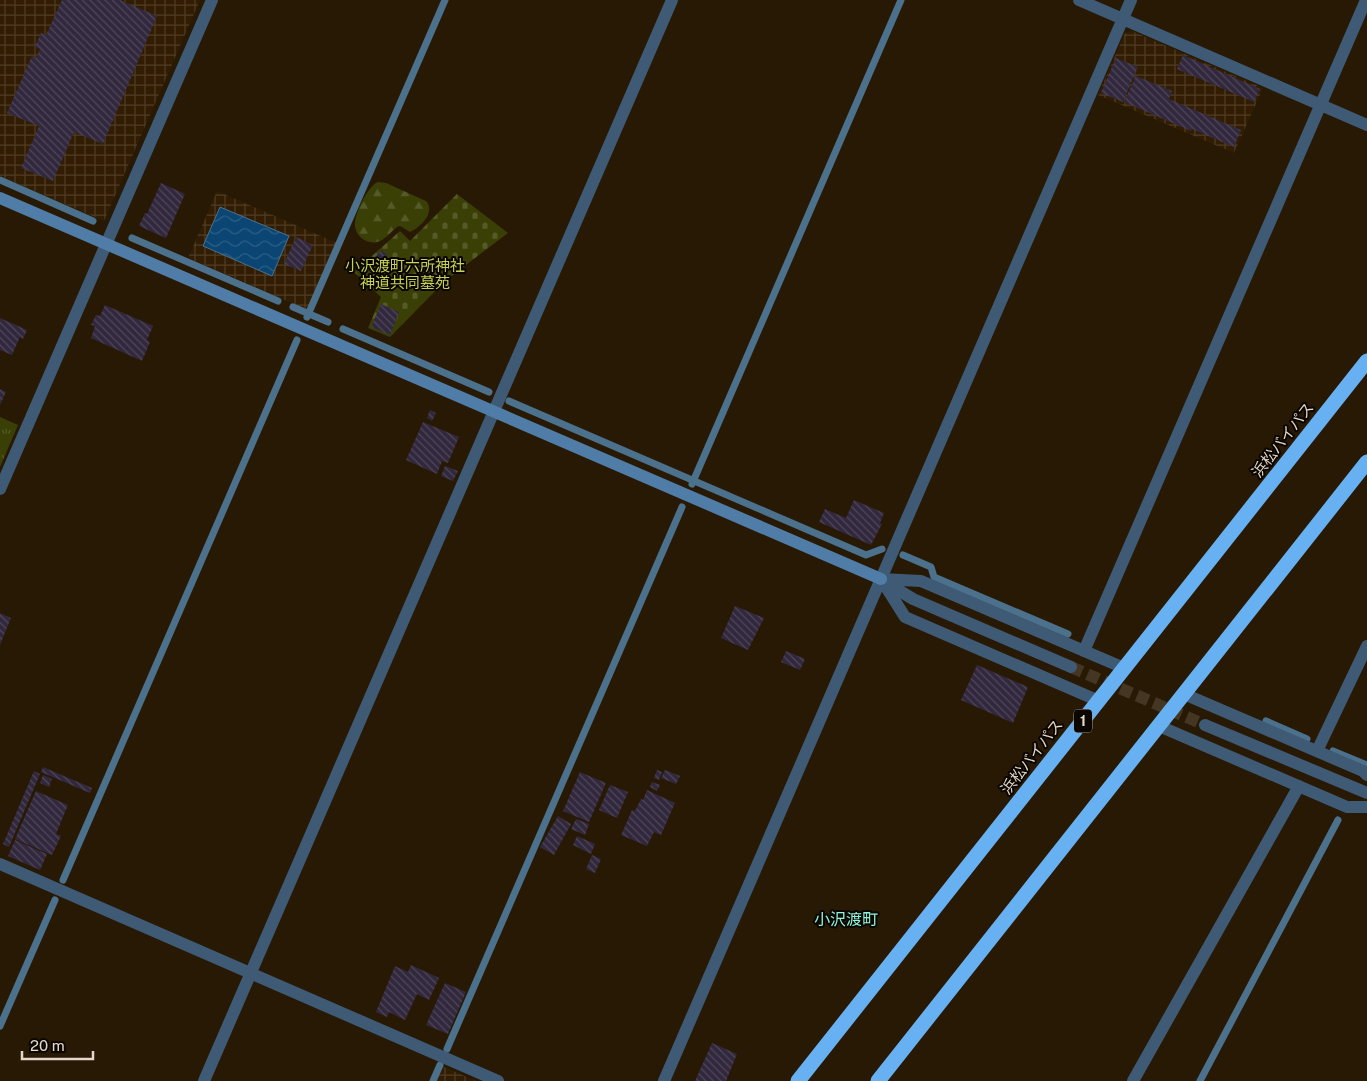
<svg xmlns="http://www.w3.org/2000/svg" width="1367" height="1081" font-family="'Public Sans','Noto Sans JP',sans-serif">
  <defs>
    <pattern id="industrial-grid" width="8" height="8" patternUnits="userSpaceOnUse" patternTransform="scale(1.25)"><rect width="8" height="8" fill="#321d02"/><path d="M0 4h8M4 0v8" fill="none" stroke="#4f3d26"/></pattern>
    <pattern id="forest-firs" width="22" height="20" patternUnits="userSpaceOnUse" patternTransform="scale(1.25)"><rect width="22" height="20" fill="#393f05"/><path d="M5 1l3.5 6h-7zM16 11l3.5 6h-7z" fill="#555a28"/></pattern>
    <pattern id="cemetery-stones" width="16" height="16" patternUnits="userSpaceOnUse" patternTransform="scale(1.25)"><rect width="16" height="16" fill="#393f05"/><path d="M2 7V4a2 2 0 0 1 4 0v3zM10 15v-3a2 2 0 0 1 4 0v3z" fill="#555a28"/></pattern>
    <pattern id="park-tufts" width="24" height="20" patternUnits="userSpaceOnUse" patternTransform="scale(1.25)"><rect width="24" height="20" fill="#393f05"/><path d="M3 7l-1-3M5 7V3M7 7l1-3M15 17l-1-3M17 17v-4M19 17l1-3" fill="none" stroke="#555a28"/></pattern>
    <pattern id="water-waves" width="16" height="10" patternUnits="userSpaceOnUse" patternTransform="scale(1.25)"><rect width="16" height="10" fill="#0a4573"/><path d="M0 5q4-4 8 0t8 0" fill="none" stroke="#2d5f86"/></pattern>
    <pattern id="building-back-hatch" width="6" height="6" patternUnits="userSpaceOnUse" patternTransform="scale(1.25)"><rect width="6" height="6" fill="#31283e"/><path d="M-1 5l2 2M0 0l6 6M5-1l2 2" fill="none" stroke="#4f4659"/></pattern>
  </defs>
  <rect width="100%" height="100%" fill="#281904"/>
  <!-- industrial -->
  <path fill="url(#industrial-grid)" d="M0,0H200L104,221L0,176Z
    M1132,31L1263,88L1234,153L1098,95L1125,33Z
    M217,191L337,243L308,310L188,258Z
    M442,1066L476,1081H435Z"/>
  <!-- forest -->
  <path fill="url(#forest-firs)" d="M378,182L386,183L426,201C436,212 421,227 410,232L400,226L397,227C392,231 387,237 382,240C371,247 356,238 355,226C354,214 368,186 378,182Z"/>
  <!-- cemetery -->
  <path fill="url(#cemetery-stones)" d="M457,194L508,233L446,280L390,337L368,328L381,297L354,272L400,231L410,241Z"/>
  <!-- park -->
  <path fill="url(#park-tufts)" d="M0,417L18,425L0,467Z"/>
  <!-- water -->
  <path fill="url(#water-waves)" stroke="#4b718d" d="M220,207L289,236L272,276L203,246Z"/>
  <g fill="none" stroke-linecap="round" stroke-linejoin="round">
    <!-- stream -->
    <path stroke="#4b718d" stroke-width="7" d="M0,180L93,221
      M132,238L278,301
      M293,307L328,322
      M307,317L445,0
      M343,329L489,392
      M509,401L866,555L882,549
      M692,484L901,0
      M903,555L931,567L934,577L1068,634
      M1266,721L1307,739
      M1333,751L1367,765
      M63,880L297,340
      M0,1026L55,900
      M447,1049L682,507
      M433,1081L440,1065
      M1200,1081L1338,820"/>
  </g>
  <!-- building -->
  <path fill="url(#building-back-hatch)" d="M62,0H120L157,16L103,144L74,132L53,181L21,168L39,126L7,113L32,56L36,58L40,49L35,47L41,33L46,35Z
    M1183,55L1260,89L1254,102L1177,69Z
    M1116,58L1138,67L1123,102L1101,93Z
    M1136,76L1172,91L1169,99L1241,130L1234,147L1192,129L1191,131L1124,102Z
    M161,183L185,194L166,238L139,226L145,213L147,214Z
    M296,237L313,245L301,271L284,264Z
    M382,250L387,255L380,262L375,257Z
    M381,304L399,312L390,335L371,327Z
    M105,305L153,326L147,340L150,342L142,361L91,338L95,326L91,325L96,315L100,316Z
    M0,318L27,330L23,339L20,337L12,355L0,350Z
    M0,389L6,392L0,405Z
    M430,410L436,413L432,421L427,418Z
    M423,422L459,437L448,463L442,461L437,474L406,460Z
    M445,466L458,471L453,481L441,476Z
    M854,500L884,513L880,523L882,524L871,545L819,522L825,509L846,518Z
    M735,606L764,618L748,650L721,638Z
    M0,613L11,618L0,645Z
    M786,651L805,659L800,670L781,662Z
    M977,665L1028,687L1013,723L961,700Z
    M43,767L92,788L90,793L41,772Z
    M657,770L662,772L659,780L654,778Z
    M665,770L680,776L676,784L661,778Z
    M34,771L40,774L9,847L3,844Z
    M580,772L606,783L589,822L563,811Z
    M43,775L52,779L49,787L40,783Z
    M652,782L660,785L657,791L650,787Z
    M610,785L628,792L617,818L599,810Z
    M647,790L675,803L661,835L654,832L647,846L621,835L632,810L635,811L641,799L643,800Z
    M36,791L68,805L56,834L61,836L52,855L15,839Z
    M558,816L571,824L554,855L540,847Z
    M576,819L589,824L585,835L571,829Z
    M577,836L595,844L591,854L573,845Z
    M15,840L47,854L40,870L8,856Z
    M592,855L601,859L595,873L586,869Z
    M411,965L439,978L429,1000L417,994L405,1020L389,1012L387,1017L376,1012L395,966L408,972Z
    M445,983L466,992L448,1034L426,1025Z
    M712,1043L737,1054L726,1081H695Z"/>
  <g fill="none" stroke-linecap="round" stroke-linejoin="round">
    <!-- street-tunnel -->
    <path stroke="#443622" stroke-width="12" stroke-dasharray="12 6" stroke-linecap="butt" d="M1071,667L1205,725"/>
    <!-- street -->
    <path stroke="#3e5a75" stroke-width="12" d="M1079,0L1367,125
      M0,489L212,0
      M881,579L921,581L1124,668
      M881,579L905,617L1099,701
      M885,582L913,599L1071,667
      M1084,651L1366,0
      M1184,694L1363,771L1367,775
      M1205,725L1367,793
      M1159,726L1347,807H1367
      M1317,751L1367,646
      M0,864L498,1081
      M204,1081L672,0
      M664,1081L1131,0
      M1133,1081L1299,786"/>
    <!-- secondary -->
    <path stroke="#4f7da7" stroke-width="12" d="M0,198L881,579"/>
    <!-- highway -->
    <path stroke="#67b1f3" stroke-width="15" d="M798,1081L1367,361
      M878,1081L1367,462"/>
  </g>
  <g text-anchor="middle" stroke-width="4" stroke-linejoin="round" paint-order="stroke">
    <!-- shield labels -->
    <rect fill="#0c0601" stroke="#a2988e" stroke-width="1" x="1074" y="709.5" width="18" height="23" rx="4"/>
    <g font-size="14" font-weight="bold" fill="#e2d7ca">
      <text x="1083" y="726">1</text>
    </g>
    <!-- park labels -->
    <g font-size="15" fill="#c4d355" stroke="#0c0601">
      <text x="405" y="271">小沢渡町六所神社<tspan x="405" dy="17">神道共同墓苑</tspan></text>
    </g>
    <!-- street labels -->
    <g font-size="15" fill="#e2d7ca" stroke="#0c0601">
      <text transform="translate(1283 440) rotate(-52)" y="5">浜松バイパス</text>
      <text transform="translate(1032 757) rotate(-52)" y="5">浜松バイパス</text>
    </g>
    <!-- neighbourhood labels -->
    <g font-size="16" fill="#8ef2dc" stroke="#0c0601">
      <text x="846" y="925">小沢渡町</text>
    </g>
  </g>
  <!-- scale -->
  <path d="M22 1051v8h71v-8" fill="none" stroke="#e2d7ca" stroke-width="2.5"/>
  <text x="30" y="1051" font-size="15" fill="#e2d7ca" stroke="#0c0601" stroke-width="4" paint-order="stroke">20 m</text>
</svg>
